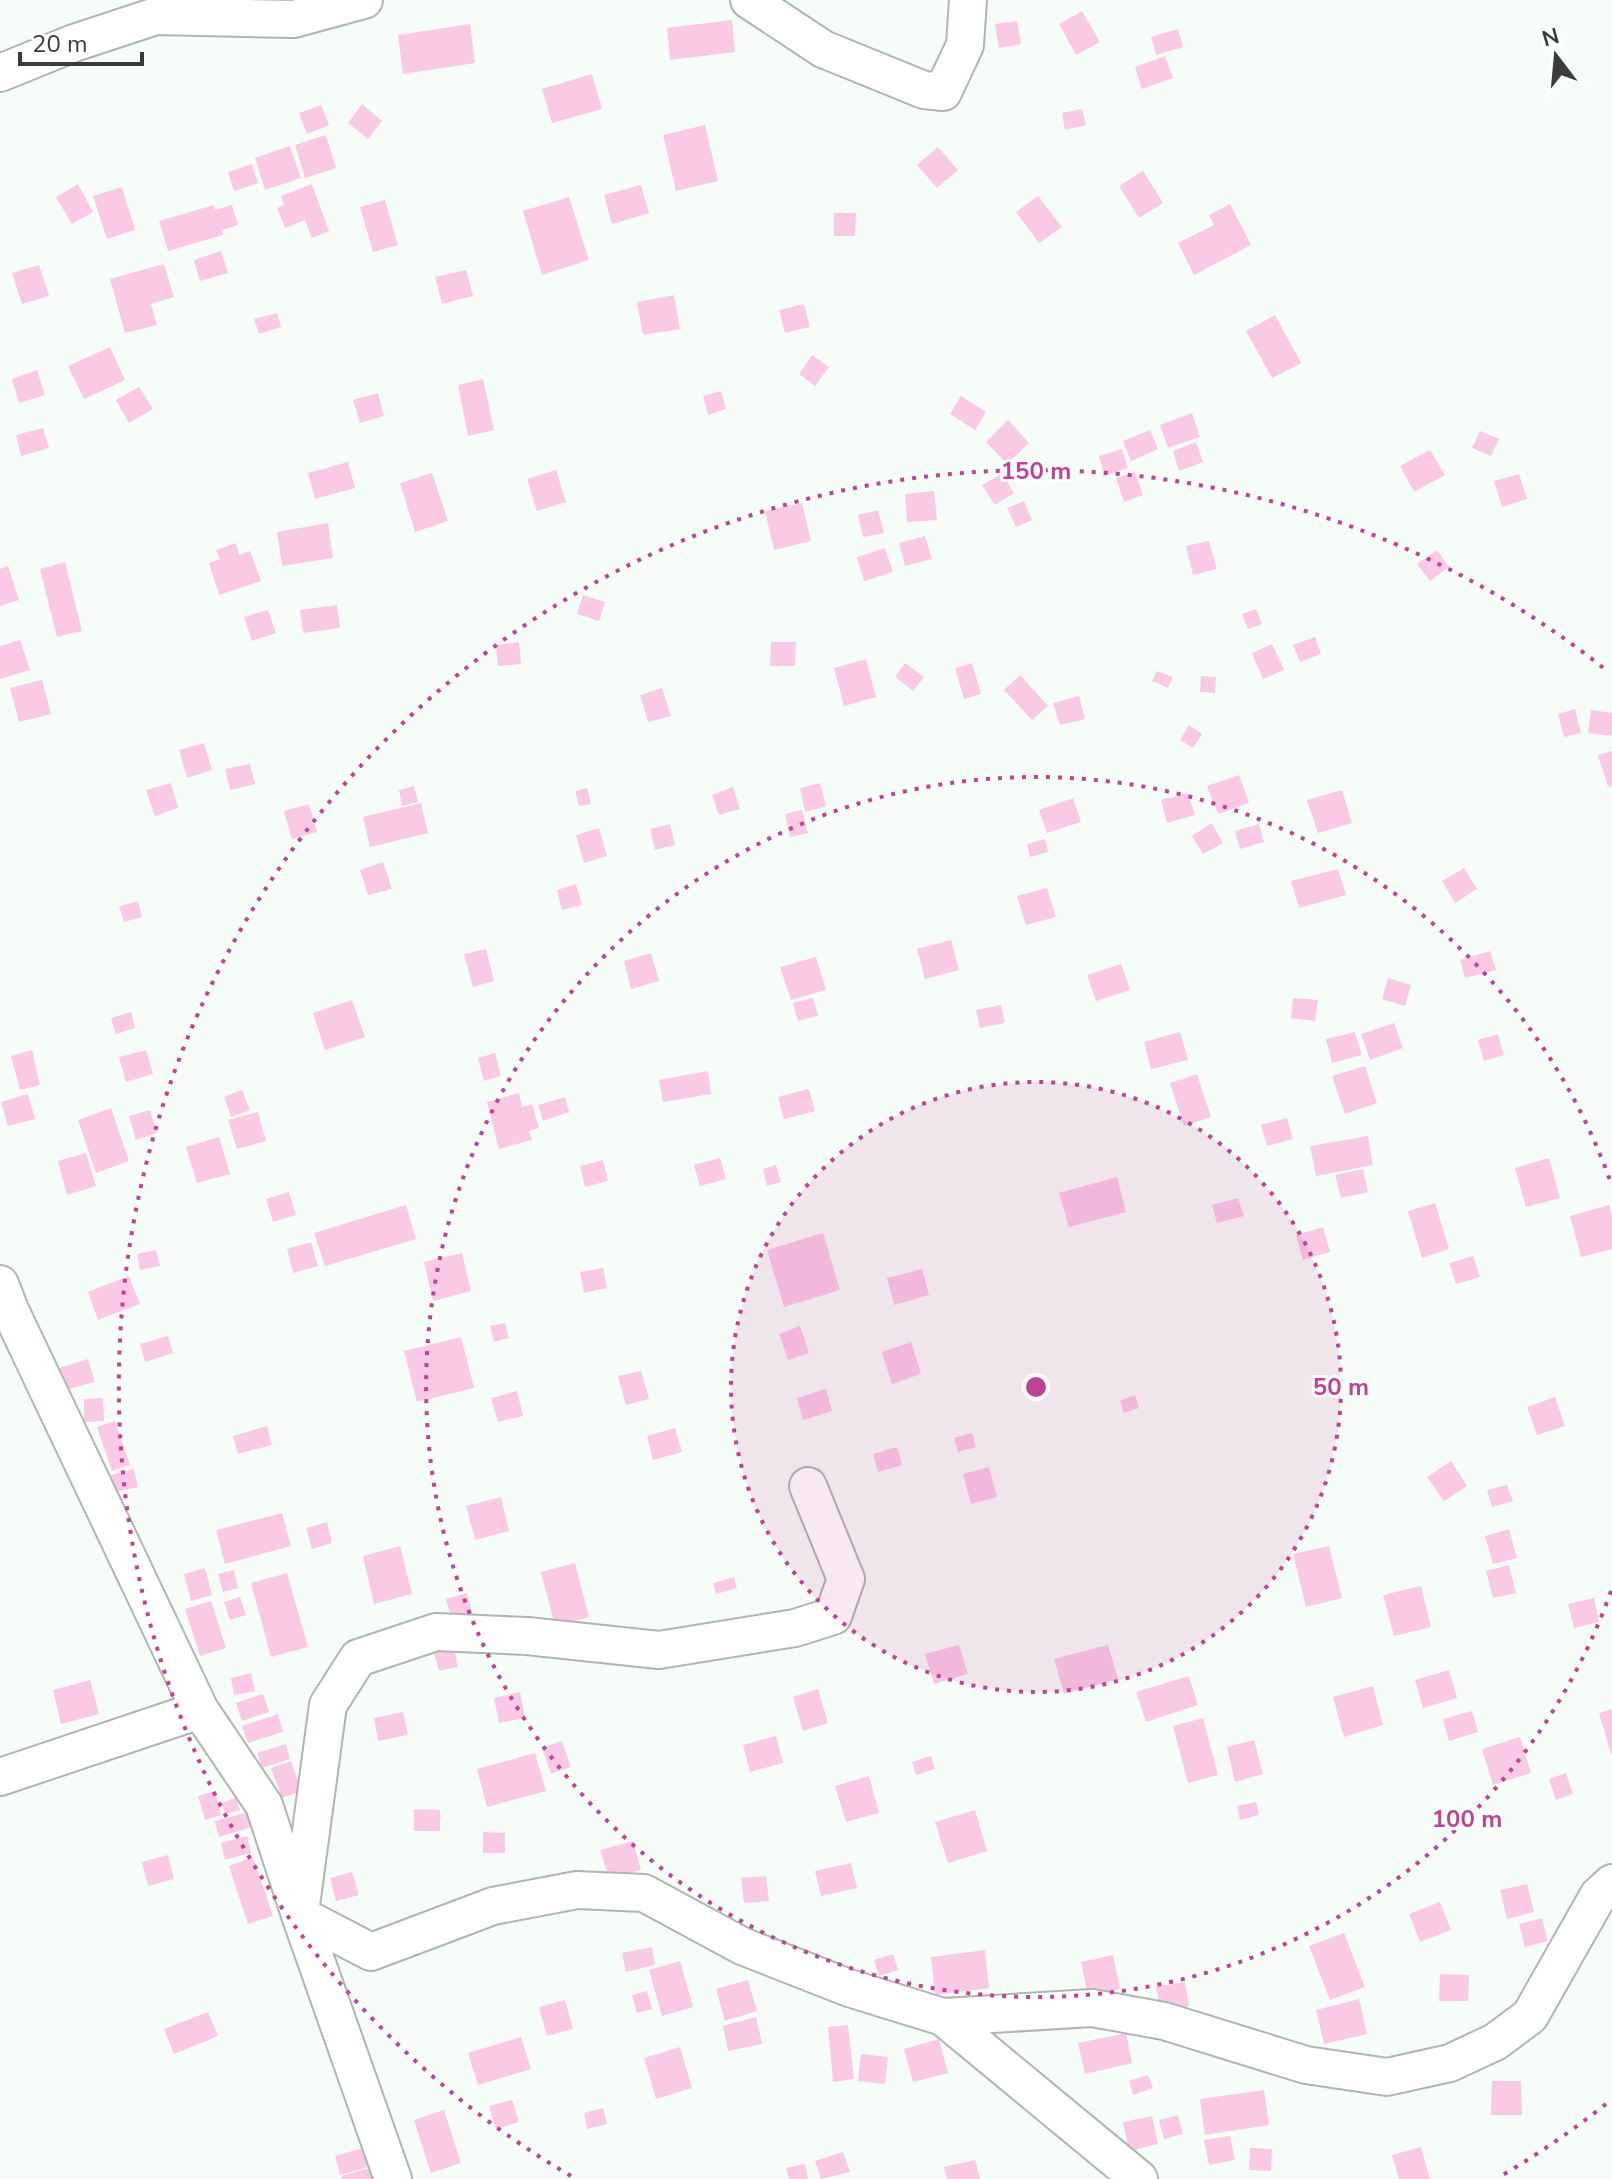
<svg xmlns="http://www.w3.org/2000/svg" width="1612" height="2179" font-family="'Nunito Sans',sans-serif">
  <rect width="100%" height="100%" fill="#f6fcf7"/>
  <!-- building -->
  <path fill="#fac9e6" d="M1082,11L1100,42L1076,55L1059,24Z
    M732,20L735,52L670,60L667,28Z
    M1017,21L1021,44L999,48L995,24Z
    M470,24L475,63L403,74L398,35Z
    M1178,29L1183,47L1156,55L1151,37Z
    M1165,56L1173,78L1142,89L1135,67Z
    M592,74L602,109L552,123L542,89Z
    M362,104L382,121L368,139L348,123Z
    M321,105L329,125L307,134L299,113Z
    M1082,109L1086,125L1065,130L1062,113Z
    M705,125L718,181L676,191L663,135Z
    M326,135L336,168L305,178L295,145Z
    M290,146L301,178L265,190L255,158Z
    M938,147L958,170L937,188L917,165Z
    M252,164L258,183L234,191L228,172Z
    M1143,171L1163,203L1139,218L1119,186Z
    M78,184L93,212L72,224L56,197Z
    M312,184L329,231L312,238L305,220L285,228L277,208L284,205L281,196Z
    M641,185L649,213L612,224L604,195Z
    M122,187L135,230L107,239L93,196Z
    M1038,196L1062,227L1039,243L1016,212Z
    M569,197L589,260L542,275L523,211Z
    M385,200L398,245L373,252L360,207Z
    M1230,204L1251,245L1194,275L1178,243L1214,225L1209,215Z
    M214,205L215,210L232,205L238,225L222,230L223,235L168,251L159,221Z
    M834,213H856L855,236H834Z
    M221,251L228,273L200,281L194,260Z
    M164,264L174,297L151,304L157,325L125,333L110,279Z
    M39,265L49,296L22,304L12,273Z
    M466,270L473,296L442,304L435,277Z
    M674,295L680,329L643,335L637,302Z
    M804,304L810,327L785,333L779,310Z
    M277,313L281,327L259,334L254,319Z
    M1275,315L1301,363L1272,378L1246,331Z
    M110,347L125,380L84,399L68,366Z
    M812,355L829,367L815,386L799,374Z
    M37,370L45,395L19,403L12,379Z
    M483,379L494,430L468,436L458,385Z
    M139,387L153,409L129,423L116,400Z
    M721,391L726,409L708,415L703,396Z
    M378,393L384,416L360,423L353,400Z
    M961,396L986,412L975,430L950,414Z
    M1192,413L1200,437L1168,448L1160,425Z
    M1008,420L1029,443L1007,464L986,442Z
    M43,428L49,448L21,456L16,435Z
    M1150,430L1158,449L1131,461L1123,441Z
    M1480,431L1499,439L1491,456L1472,448Z
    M1196,442L1203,462L1179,471L1173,451Z
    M1122,449L1128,468L1105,476L1099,456Z
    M1430,450L1445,475L1414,492L1400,466Z
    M348,462L355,488L315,499L308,473Z
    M556,470L566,502L537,511L527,479Z
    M1135,472L1143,495L1124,502L1116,478Z
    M432,473L448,521L415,532L400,483Z
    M1002,474L1014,493L995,505L982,485Z
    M1519,474L1527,499L1502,507L1494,481Z
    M934,491L937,520L907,522L905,494Z
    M1024,501L1032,520L1016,527L1007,508Z
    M802,503L811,541L774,550L765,511Z
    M878,510L884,533L863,537L858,515Z
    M328,523L333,558L282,566L277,532Z
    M925,536L932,559L905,566L899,543Z
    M1209,541L1217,569L1193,575L1186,546Z
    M236,543L239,555L250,551L261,581L219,595L209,563L220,559L216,550Z
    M885,548L893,572L864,581L857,557Z
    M1437,550L1449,567L1430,581L1417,564Z
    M65,562L82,631L57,637L40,569Z
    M8,566L19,600L0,606V569Z
    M583,595L605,602L599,621L577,614Z
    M337,605L340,628L303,633L300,610Z
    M1256,609L1262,624L1248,629L1242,614Z
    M268,610L276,633L252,641L244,617Z
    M1315,637L1321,654L1300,662L1293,645Z
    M20,640L30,670L0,679V646Z
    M519,642L521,664L498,666L496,645Z
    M771,642H796L795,666H770Z
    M1272,644L1284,670L1263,679L1252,653Z
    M866,659L876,697L844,706L834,668Z
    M905,663L924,677L913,691L895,677Z
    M972,663L981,694L964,699L955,668Z
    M1157,671L1173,677L1168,688L1152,681Z
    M1020,675L1048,706L1032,720L1004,690Z
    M1201,676L1216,677L1215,693L1200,692Z
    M42,680L51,714L19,722L10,688Z
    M662,688L671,716L648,722L640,695Z
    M1079,696L1085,719L1060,725L1053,703Z
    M1575,709L1581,733L1564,737L1558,714Z
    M1591,710L1612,713V736L1588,733Z
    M1189,725L1202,734L1193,748L1180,740Z
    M204,743L212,770L187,778L179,750Z
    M1612,751V786L1608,787L1598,755Z
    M250,764L255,784L230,790L225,769Z
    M1239,775L1249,803L1218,814L1207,786Z
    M171,783L178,808L155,816L146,790Z
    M820,783L826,806L805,812L800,788Z
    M414,786L418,802L402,806L399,790Z
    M733,787L740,809L719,815L712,795Z
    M587,788L591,804L579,806L575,791Z
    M1342,790L1352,823L1318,833L1307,800Z
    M1188,793L1195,815L1167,823L1161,800Z
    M1073,798L1081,822L1047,833L1039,810Z
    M421,803L428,833L370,847L363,817Z
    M309,804L317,832L292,839L284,811Z
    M802,810L808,833L790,837L785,814Z
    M1212,823L1223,843L1203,854L1192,836Z
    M670,824L675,845L655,850L650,829Z
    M1259,824L1264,842L1240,849L1235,831Z
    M599,828L607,856L584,863L576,835Z
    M1045,839L1048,852L1030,857L1027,844Z
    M383,862L392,889L368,895L360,870Z
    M1464,868L1477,889L1455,903L1442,881Z
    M1338,869L1346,895L1299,908L1291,881Z
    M576,884L582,905L562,910L557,890Z
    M1047,888L1056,917L1026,925L1017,896Z
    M138,901L142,917L124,922L119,906Z
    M951,940L959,970L925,979L917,949Z
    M486,949L494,981L473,987L464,954Z
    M1490,951L1496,970L1465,978L1460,960Z
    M651,953L659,981L631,989L624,961Z
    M816,957L826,990L791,1000L780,967Z
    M1121,964L1130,990L1096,1001L1087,975Z
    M1388,978L1411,985L1405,1006L1382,999Z
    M813,998L818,1016L798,1021L793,1003Z
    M1293,998L1318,1000L1315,1021L1291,1018Z
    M352,1000L365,1037L325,1050L313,1013Z
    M1001,1005L1005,1023L980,1028L976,1010Z
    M131,1012L135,1028L116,1034L111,1018Z
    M1394,1023L1403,1048L1370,1060L1361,1034Z
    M1180,1032L1188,1060L1151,1069L1144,1042Z
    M1355,1032L1362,1055L1332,1063L1326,1039Z
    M1498,1034L1504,1055L1484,1061L1478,1040Z
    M32,1050L40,1085L20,1090L11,1056Z
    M146,1050L153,1074L126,1082L119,1057Z
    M495,1053L501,1076L484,1081L478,1058Z
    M1365,1066L1377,1103L1345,1114L1332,1076Z
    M708,1071L711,1094L663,1102L659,1080Z
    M1197,1074L1211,1117L1184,1126L1170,1083Z
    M809,1089L815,1111L784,1119L778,1097Z
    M242,1090L250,1110L231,1117L224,1097Z
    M519,1093L522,1107L532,1104L539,1128L529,1131L532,1140L499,1149L487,1102Z
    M28,1094L35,1119L8,1126L1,1102Z
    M565,1097L569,1112L543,1121L538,1105Z
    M111,1108L129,1161L96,1173L78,1120Z
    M150,1110L157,1133L136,1140L129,1116Z
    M258,1112L266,1141L237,1149L228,1120Z
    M1287,1118L1293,1139L1267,1146L1261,1125Z
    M1368,1136L1373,1165L1316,1176L1310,1146Z
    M219,1137L230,1174L197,1183L186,1147Z
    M86,1153L96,1186L67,1195L58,1161Z
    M720,1158L726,1179L700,1186L694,1165Z
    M1549,1158L1560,1198L1526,1207L1515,1168Z
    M603,1160L608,1181L585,1187L580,1166Z
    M776,1165L781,1182L767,1186L763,1169Z
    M1363,1169L1368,1192L1341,1198L1335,1175Z
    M1117,1177L1126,1212L1069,1227L1059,1193Z
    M289,1192L296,1215L273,1222L266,1199Z
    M1238,1198L1244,1216L1217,1223L1212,1205Z
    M1435,1203L1449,1249L1422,1258L1408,1211Z
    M406,1205L416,1239L325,1266L314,1233Z
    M1609,1205L1612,1216V1249L1581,1257L1570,1216Z
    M1323,1227L1330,1252L1303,1260L1296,1235Z
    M823,1233L840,1290L784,1307L767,1250Z
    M311,1242L318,1266L293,1273L287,1249Z
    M156,1250L160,1266L140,1270L137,1254Z
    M462,1253L471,1291L433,1301L424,1262Z
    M1473,1256L1480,1277L1456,1284L1449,1263Z
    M603,1268L607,1288L584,1293L580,1272Z
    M922,1269L929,1295L894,1305L887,1278Z
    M129,1276L140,1304L98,1320L88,1292Z
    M505,1323L509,1338L494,1342L490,1326Z
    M800,1326L809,1353L788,1360L779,1334Z
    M168,1336L173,1353L145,1362L140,1344Z
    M461,1337L474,1388L417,1402L404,1351Z
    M911,1342L921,1374L892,1384L882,1352Z
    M88,1359L95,1382L65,1390L59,1368Z
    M641,1371L649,1399L626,1405L618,1376Z
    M826,1389L832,1411L803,1420L797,1398Z
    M517,1391L523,1416L498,1422L491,1398Z
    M1135,1395L1139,1408L1124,1413L1120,1401Z
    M1555,1397L1565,1426L1537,1435L1527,1407Z
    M103,1398L104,1421L84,1422V1399Z
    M115,1421L130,1465L112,1471L97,1427Z
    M267,1426L272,1445L238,1454L233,1436Z
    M675,1428L682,1452L653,1460L647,1436Z
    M972,1433L976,1447L958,1452L954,1438Z
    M897,1447L902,1465L878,1472L873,1454Z
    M1451,1461L1467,1486L1444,1501L1427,1477Z
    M989,1467L997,1497L971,1504L963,1474Z
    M134,1469L138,1487L107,1494L102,1477Z
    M1507,1485L1513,1501L1492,1507L1487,1490Z
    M501,1497L509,1531L475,1540L466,1506Z
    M282,1513L291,1546L225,1564L216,1530Z
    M327,1522L332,1543L312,1549L306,1528Z
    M1509,1529L1517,1558L1493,1564L1485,1536Z
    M400,1546L412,1594L374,1604L363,1556Z
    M1329,1546L1342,1598L1306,1607L1293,1554Z
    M575,1563L589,1617L555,1626L541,1572Z
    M1509,1565L1516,1593L1493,1598L1486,1571Z
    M205,1568L212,1595L191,1601L184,1574Z
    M234,1570L238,1588L223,1592L218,1574Z
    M287,1573L308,1647L271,1657L251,1583Z
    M734,1577L737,1588L716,1594L713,1583Z
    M1421,1586L1431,1627L1394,1636L1383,1595Z
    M467,1593L473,1616L452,1621L446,1599Z
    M240,1597L246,1615L230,1620L224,1602Z
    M1594,1598L1599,1622L1574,1628L1568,1604Z
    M211,1601L226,1648L200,1656L185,1609Z
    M959,1645L968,1674L934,1684L925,1654Z
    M1108,1645L1118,1679L1064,1694L1054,1659Z
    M454,1648L458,1667L439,1671L434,1653Z
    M1449,1670L1457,1698L1423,1708L1415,1680Z
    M251,1673L255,1691L234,1695L231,1678Z
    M1189,1676L1198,1705L1146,1722L1136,1692Z
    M90,1680L99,1714L61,1724L53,1690Z
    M1373,1686L1383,1725L1344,1737L1333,1697Z
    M818,1689L828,1723L803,1731L793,1697Z
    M520,1692L525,1718L499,1723L494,1698Z
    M263,1694L269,1712L242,1721L236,1703Z
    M1612,1709V1754H1611L1599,1713Z
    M1472,1711L1478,1732L1449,1741L1443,1719Z
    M403,1712L408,1735L378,1741L374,1718Z
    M278,1714L283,1732L248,1743L242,1726Z
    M1203,1718L1218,1775L1188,1783L1173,1726Z
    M776,1736L783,1763L750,1772L743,1745Z
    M1520,1737L1531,1773L1493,1785L1482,1749Z
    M1254,1740L1263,1774L1235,1782L1227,1747Z
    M562,1741L571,1767L551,1774L542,1748Z
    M286,1744L290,1759L262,1768L257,1753Z
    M535,1753L546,1791L487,1807L477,1769Z
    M931,1756L935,1769L916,1775L912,1762Z
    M291,1761L302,1791L282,1798L271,1768Z
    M1566,1773L1573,1794L1556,1800L1549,1779Z
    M869,1776L879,1813L846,1822L835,1786Z
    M215,1791L221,1815L205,1820L198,1796Z
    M236,1798L240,1810L225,1814L222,1803Z
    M1256,1802L1259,1815L1240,1820L1237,1806Z
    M414,1809L440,1810V1831H414Z
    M975,1810L987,1851L948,1863L935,1822Z
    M248,1812L252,1827L219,1837L215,1821Z
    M483,1832L505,1833V1853H483Z
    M247,1836L251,1853L225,1860L221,1843Z
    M633,1841L641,1870L609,1878L600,1850Z
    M168,1855L174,1879L148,1886L142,1862Z
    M253,1857L273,1916L248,1924L229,1866Z
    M851,1863L857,1888L821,1896L815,1871Z
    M352,1872L359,1895L336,1901L330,1878Z
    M766,1876L769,1901L744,1903L741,1878Z
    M1527,1884L1534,1912L1507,1919L1500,1890Z
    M1440,1902L1451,1930L1420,1942L1409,1914Z
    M1542,1918L1548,1941L1525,1947L1519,1924Z
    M1344,1933L1365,1987L1330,2000L1309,1946Z
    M652,1947L655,1965L626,1972L622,1953Z
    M985,1950L989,1988L935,1995L931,1957Z
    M893,1954L898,1970L879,1976L874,1960Z
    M1113,1955L1120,1989L1088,1996L1081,1962Z
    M680,1961L693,2007L662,2016L649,1970Z
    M1440,1974L1469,1975L1468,2001H1439Z
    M748,1980L757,2011L725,2021L716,1989Z
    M1185,1982L1189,2006L1161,2012L1156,1987Z
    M647,1991L652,2009L637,2013L632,1995Z
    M1359,1999L1367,2034L1324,2044L1316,2010Z
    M565,2000L573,2029L547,2036L539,2007Z
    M208,2012L218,2036L174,2054L164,2029Z
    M756,2017L762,2044L728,2051L723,2026Z
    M848,2025L854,2079L833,2082L828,2027Z
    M1126,2033L1132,2063L1085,2074L1078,2043Z
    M521,2037L531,2069L478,2085L468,2053Z
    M939,2039L948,2073L913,2082L904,2049Z
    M680,2047L692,2088L656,2099L644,2058Z
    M861,2054L888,2057L885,2084L858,2081Z
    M1148,2075L1153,2088L1133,2095L1129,2081Z
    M1492,2081H1521L1522,2115H1491Z
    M1264,2090L1269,2125L1205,2135L1200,2099Z
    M512,2100L519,2122L496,2129L489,2106Z
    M603,2108L607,2124L587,2129L584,2113Z
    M444,2110L461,2163L431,2173L414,2120Z
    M1178,2115L1183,2134L1164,2139L1159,2120Z
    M1152,2116L1158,2144L1129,2151L1123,2122Z
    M1230,2136L1235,2160L1209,2165L1204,2140Z
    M1421,2147L1430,2179H1399L1392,2155Z
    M363,2148L368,2167L340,2175L335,2156Z
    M1250,2148L1272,2149L1271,2171L1249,2170Z
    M843,2152L850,2172L821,2179L815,2161Z
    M975,2160L980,2179H947L944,2167Z
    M805,2164L808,2179H789L786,2168Z
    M376,2166L380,2179H342L341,2176Z"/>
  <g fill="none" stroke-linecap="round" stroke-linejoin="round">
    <defs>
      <path id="minor" d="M749,0L823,49L924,90L943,92L965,45L968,0
        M0,73L74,43L156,16L294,19L364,0
        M0,1284L10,1310L200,1710L264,1805L300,1915L393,2179
        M0,1777L200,1710
        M301,1905L328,1705L358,1658L436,1632L527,1636L659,1650L795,1628L833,1616L846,1579L808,1486
        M300,1915L371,1952L493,1906L577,1890L644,1893L742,1946L849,1988L943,2017L1092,2008L1164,2021L1306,2065L1387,2077L1450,2063L1495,2042L1530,2016L1598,1896L1612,1883
        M943,2017L1139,2179"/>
    </defs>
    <!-- minor casing -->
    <use href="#minor" stroke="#afb5b0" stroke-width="40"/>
    <!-- minor -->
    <use href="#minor" stroke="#fff" stroke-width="36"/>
  </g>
  <!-- distance rings -->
  <circle cx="1036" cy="1387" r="305" fill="#bd4397" fill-opacity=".12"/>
  <g fill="none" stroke="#bd4397" stroke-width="4" stroke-dasharray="4 8">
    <circle cx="1036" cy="1387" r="305"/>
    <path d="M1611 1591A610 610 0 1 1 1611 1183"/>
    <path d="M1606 2104A916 916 0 0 1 1501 2176M571 2176A916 916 0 1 1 1606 670"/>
  </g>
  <circle cx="1036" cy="1387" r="12" fill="#bd4397" stroke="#fff" stroke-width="4"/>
  <g font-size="24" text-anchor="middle" font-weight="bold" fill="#bd4397" stroke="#fff" stroke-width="6" stroke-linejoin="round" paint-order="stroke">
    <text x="1036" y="479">150 m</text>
    <text x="1341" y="1395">50 m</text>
    <text x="1467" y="1827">100 m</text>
  </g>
  <!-- north arrow -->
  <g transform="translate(1556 56) rotate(344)" stroke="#ffffff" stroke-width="6" paint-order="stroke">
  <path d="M0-6L14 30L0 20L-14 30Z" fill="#393c3a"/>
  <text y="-12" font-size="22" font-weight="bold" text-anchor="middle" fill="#393c3a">N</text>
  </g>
  <!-- scale -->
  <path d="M20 52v12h122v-12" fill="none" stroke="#393c3a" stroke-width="4"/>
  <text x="32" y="52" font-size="24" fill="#393c3a" stroke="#ffffff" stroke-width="6" paint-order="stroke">20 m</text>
</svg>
